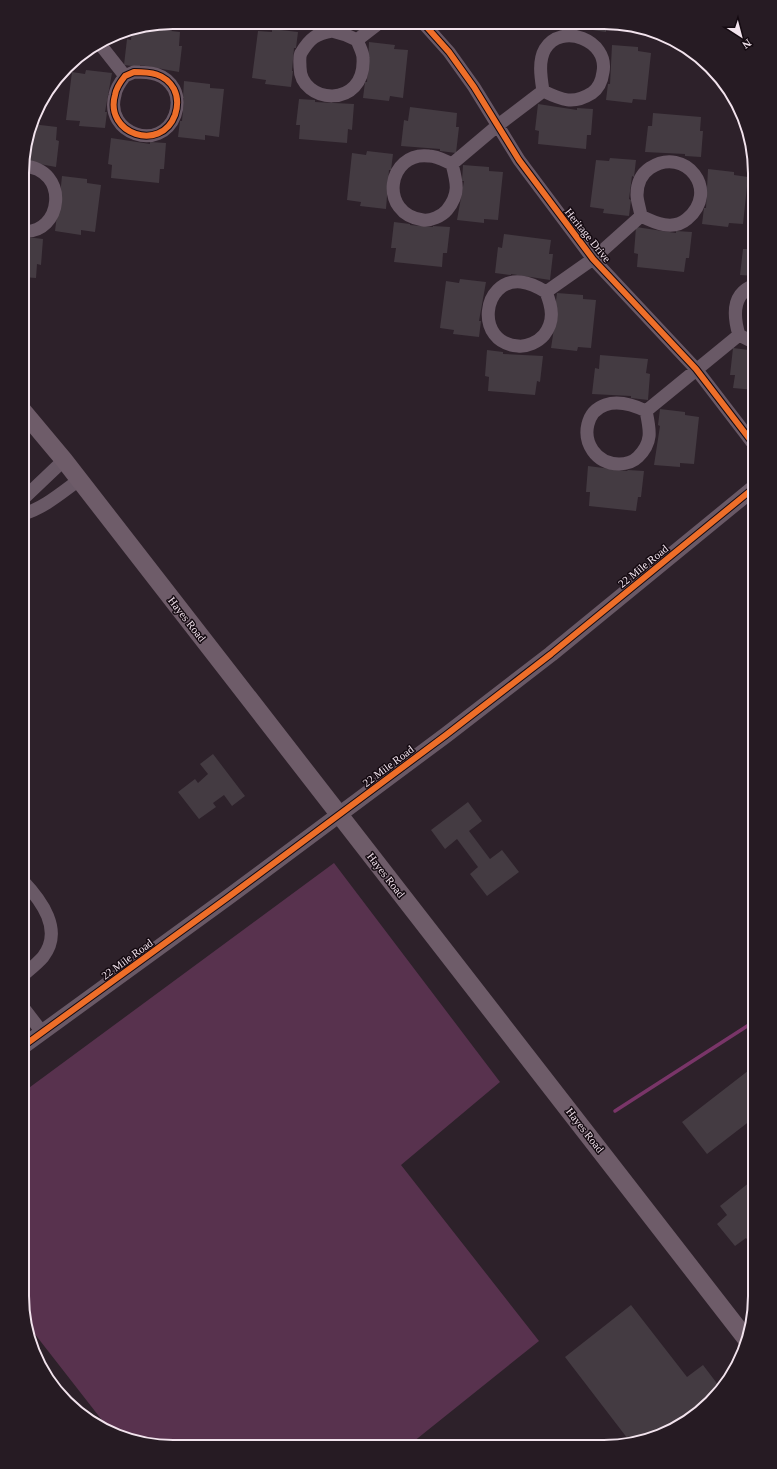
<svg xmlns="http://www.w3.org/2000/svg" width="777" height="1469" font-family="Georgia,serif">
  <rect width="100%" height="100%" fill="#2d212a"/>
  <!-- green -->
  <path fill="#58324e" d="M334,863L500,1082L401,1165L539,1341L408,1446H153L115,1435L112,1433L27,1324L22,1296V1093Z"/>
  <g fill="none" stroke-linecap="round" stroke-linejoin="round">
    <!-- stream -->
    <path stroke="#793568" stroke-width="3.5" d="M615,1111L755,1021"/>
  </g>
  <!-- building -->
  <path fill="#443b42" d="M305,23H362L361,31L345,29V27L322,24V26Z
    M550,24L606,25V32L566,26V28L550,26Z
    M145,28L180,32L179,46H182L179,72L140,65V67L124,65L127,39L131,40L132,30Z
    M272,29L298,32L296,48H294L292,71H293L291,87L265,84L266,80L252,78L258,31L272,32Z
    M369,42L395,45L394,49L408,50L403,98L390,96L389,101L363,98L365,82H367Z
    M612,45L638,47V51L651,53L646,100L633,99L632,103L606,100L608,84H610Z
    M86,70L112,73L105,112H107L105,128L79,126L80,121L66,120L72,72L85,74Z
    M184,81L210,84V88L224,89L219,137L205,135V140L178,137L180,121H182L184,98H183Z
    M299,99L315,100V102L354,104L352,130L348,129L347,143L299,139L300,125H296Z
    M538,104L577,110V108L593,109L591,135H587L586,149L538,144L539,131L535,130Z
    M410,107L457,113L456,127H459L456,153L440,151V149L401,146L404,120L408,121Z
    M653,113L701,117L700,131H703L701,157L685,156V154L645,152L648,126H652Z
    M32,124L57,127L56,140L59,141L56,167L23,161V153Z
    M111,138L150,144V142L166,143L164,169H160L159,183L111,178L112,165L108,164Z
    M367,151L393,154L391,170H389L386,209L360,206L361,202L347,200L352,153L366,155Z
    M610,158L636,160L634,177L632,176L629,199L631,200L629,216L603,213L604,209L590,207L596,160L609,161Z
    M463,165L489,167V171L503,172L498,220L484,219V223L457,220L464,181H462Z
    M708,169L734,172V175L748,177L743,224L729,223L728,227L702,224L704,208H706Z
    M62,176L87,179V183L101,185L95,232L81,230V235L55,231L57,215H58Z
    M394,222L410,224V225L433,227V226L450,227L447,253H443L442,267L394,262L396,248H391Z
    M636,227L676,233V231L692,232L689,258H686L684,272L637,267L638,254L634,253Z
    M504,234L551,240L549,254H553L550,280L511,274V275L495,273L498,247L502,248Z
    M748,235L755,236V276L740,275L743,249H747Z
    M27,237L43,239L41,265L37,264L36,278L23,277V239H27Z
    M460,279L486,282L479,321H481L479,337L453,334L454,330L440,328L446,281L459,283Z
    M557,293L583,295V299L596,300L591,348L578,347L577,351L551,348L557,309H555Z
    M733,348L749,350V352H755V390L733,388L735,375H730Z
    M487,350L503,352V354L543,356L540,382L537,381L535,395L488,391L489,377L485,376Z
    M600,355L648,359L646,373L650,374L648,400L631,398V396L592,394L595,368L599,369Z
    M660,409L685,412V415L699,417L694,464L680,463V467L654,465L660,426L658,425Z
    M588,466L627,471L628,470L644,471L641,497H638L636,511L589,506L590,492H586Z
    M213,754L245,796L232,806L224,795L213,803L216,807L199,819L178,792L195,779L198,783L208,774L200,764Z
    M468,802L482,821L469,831L490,859L502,850L519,872L487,896L470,874L478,867L457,839L445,849L431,830Z
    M753,1067L755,1069V1117L707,1154L682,1122Z
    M755,1178V1244L753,1246L746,1238L735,1246L717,1224L727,1215L720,1206Z
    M631,1305L687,1377L703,1365L722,1390L688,1421L652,1439L631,1443L565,1357Z"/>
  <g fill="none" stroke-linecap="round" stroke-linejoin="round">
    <!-- minor -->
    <path stroke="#695966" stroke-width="13" d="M424,24L449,52L474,87L519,160L593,259L696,369L755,446
      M332,31L346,35L357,40C359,46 363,52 363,58C366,110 300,104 300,67C300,62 299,57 301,53C310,38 316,34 332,31Z
      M357,40L379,23
      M99,43L125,76
      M134,72C150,72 165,73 174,89C178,97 178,106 175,115C161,153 104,134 115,95C116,88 121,81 125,76Z
      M452,164C457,183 460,194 447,210C442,216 431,221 423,220C378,214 387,151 429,156C437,156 445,161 452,164L497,126L543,91C562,100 573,105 592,93C599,88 602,80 603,72C609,40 561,22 545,49C538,61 541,78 543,91
      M23,231C62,235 71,169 23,166
      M546,292C552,307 555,321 544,335C538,342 527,347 518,346C474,343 482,278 521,282C530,283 538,287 546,292L593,259L641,216C655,223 673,231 687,219C721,191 685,145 650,168C641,174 637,184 637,195C637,201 640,209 641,216
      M755,343L739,335C733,315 732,293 755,285
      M646,411C650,430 653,442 638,457C633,462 626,464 619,464C570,463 576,377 646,411L739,335
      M23,499L64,460
      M23,514C44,508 61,493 79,480
      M22,976C29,970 37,964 43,957C64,930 41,900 22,880
      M22,1006L42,1032"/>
    <!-- tertiary -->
    <path stroke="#695966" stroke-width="16" d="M22,1047L227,898L446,735L551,654L755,487"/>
    <!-- secondary -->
    <path stroke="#6e5c69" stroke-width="18" d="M23,411L64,460L747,1340"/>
    <defs>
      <path id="cycleway" d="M424,24L449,52L474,87L519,160L593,259L696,369L755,446
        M134,72C150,72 165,73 174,89C178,97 178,106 175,115C161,153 104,134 115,95C116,88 121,81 125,76Z
        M22,1047L227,898L446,735L551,654L755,487"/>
    </defs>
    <!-- cycleway casing -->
    <use href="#cycleway" stroke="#140a11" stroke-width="8"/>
    <!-- cycleway -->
    <use href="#cycleway" stroke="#ee6e29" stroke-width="6"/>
  </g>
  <g text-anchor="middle" stroke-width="3" stroke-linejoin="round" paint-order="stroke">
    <!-- street labels -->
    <g font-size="11" fill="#f2e3ed" stroke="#140a11">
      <text transform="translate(588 235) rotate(51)" y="4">Heritage Drive</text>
      <text transform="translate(643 566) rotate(-39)" y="4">22 Mile Road</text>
      <text transform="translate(187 619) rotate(52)" y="4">Hayes Road</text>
      <text transform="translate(388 766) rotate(-37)" y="4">22 Mile Road</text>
      <text transform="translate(386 875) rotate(52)" y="4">Hayes Road</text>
      <text transform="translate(127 959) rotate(-36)" y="4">22 Mile Road</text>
      <text transform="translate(585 1130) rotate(52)" y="4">Hayes Road</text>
    </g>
  </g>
  <!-- crop -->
  <path d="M0 0H777V1469H0ZM173 29H604A144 144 0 0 1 748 173V1296A144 144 0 0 1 604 1440H173A144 144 0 0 1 29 1296V173A144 144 0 0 1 173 29Z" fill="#261b23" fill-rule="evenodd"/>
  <path fill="none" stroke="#f2e3ed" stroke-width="2" d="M173 29H604A144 144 0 0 1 748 173V1296A144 144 0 0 1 604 1440H173A144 144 0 0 1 29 1296V173A144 144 0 0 1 173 29Z"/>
  <!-- north arrow -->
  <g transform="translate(741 36) rotate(144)" stroke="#140a11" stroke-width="3" paint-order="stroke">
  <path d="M0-3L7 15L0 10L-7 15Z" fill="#f2e3ed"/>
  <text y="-6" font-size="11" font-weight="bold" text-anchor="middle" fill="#f2e3ed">N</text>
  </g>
</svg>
